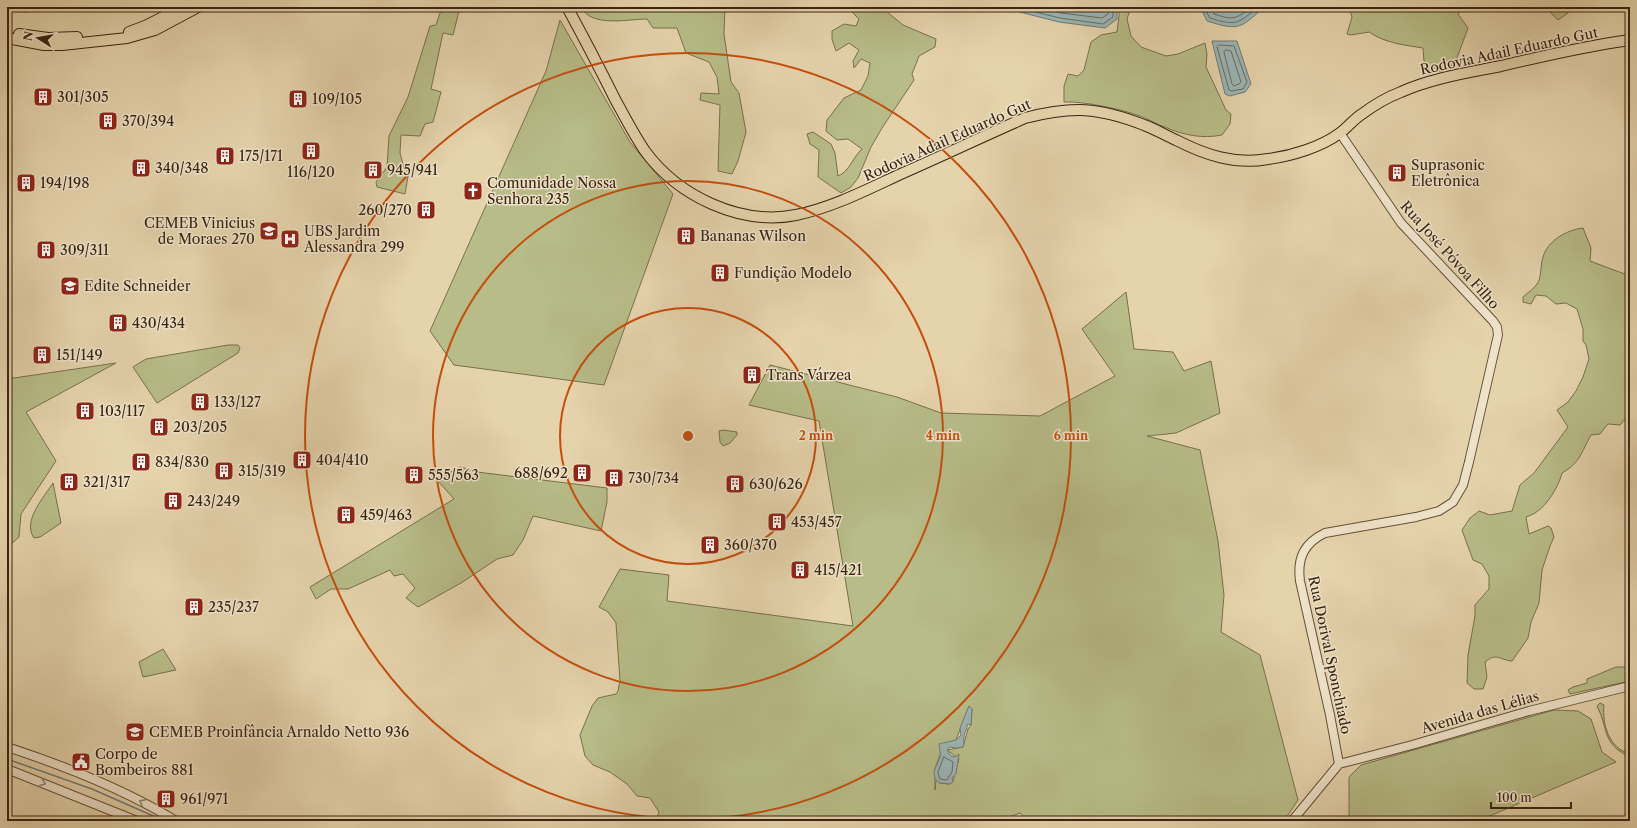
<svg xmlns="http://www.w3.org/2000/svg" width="1637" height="828" font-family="'Libre Caslon Text',serif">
  <rect width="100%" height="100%" fill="#e5d3ac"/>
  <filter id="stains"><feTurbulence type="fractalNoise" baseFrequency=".005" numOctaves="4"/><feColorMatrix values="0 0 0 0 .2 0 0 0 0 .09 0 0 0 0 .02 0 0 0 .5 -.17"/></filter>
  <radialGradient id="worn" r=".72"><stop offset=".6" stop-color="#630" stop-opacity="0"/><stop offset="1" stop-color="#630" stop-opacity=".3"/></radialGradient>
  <!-- green -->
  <path fill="#b7bc88" stroke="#78704c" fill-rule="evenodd" d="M7,7H27V12L7,11Z
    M442,7H460L453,35L443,33L431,89L441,92L433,122L425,124L420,136L401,135L400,153L404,168L409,171L405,194L377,187L376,182L387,167L389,136L408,97L430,26L436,25Z
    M581,7H725L724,34L731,82L739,93L746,132L738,161L732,174L718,171L720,105L700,100L701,93L719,94L717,77L709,62L686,53L677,28H653L647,19C629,19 591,28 581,7Z
    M842,7H868L870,9L881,7L903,25L936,39L935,47L919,56L912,74L914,80L882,128L871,147L858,178L851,187L841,193L818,177L819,150L810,144L807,134L813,132L831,144L835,153L838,176C849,172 853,157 862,149L848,139L837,140L826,131L827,120L844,98L861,90L868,76L870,63L861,59L854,68L853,61L859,50L849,43L836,51L832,39V31L844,24L856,26L859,19L849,9L842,10Z
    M1120,7H1131L1127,19L1131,36L1141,47L1166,56L1178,54L1205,43L1207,54L1206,67L1226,110L1231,114L1230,124L1222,135C1203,139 1182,135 1165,127C1158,125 1152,121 1145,118C1126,110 1084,101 1064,102V86L1068,74L1078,76L1084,70L1091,42L1101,35L1117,32Z
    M1349,7H1463L1458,14L1468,28L1455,63L1444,71H1429L1424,61L1423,48C1404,45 1385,43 1369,32L1351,35L1347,34L1352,17Z
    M1545,7H1568V13L1558,20Z
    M560,20L630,142L673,194L604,385L454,365L430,331L546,71Z
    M1583,228L1591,248L1590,261L1630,276V409L1626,418L1620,425L1608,424L1600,434L1591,435C1581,453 1580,463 1562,473C1559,486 1547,506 1535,513C1532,515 1529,516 1526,517L1529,534L1548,526L1551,528L1554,537L1550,546L1542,570L1539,603L1531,622L1528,638L1512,661C1499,660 1497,652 1485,662L1487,677L1483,689H1474L1467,683L1468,655L1475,616V605L1489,589V576L1482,564L1473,560L1462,530L1470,518L1479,511L1490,515L1512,511L1520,485L1534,473L1568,427L1557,410L1568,402L1576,391L1583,377L1589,359L1586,345L1583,341V329L1577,309L1566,303L1556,304L1546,296L1536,295L1531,304L1523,302V297C1527,293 1534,289 1537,284C1542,277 1540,266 1543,257C1548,240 1567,230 1583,228Z
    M1126,292L1134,349L1173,352L1184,371L1211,361L1220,413L1176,433L1147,436L1200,450L1218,541L1224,595L1221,632L1260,655L1298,800L1284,821H1029L1020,813L999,821H656L659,812L650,798L637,796L627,784L610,772L593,765L585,756L580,735L592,706L598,698L616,694L618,691L620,681L616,623L608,612L599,607L620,569L669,575L667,601L853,626L819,421L749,405L770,365L897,397L941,413L1040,416L1115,376L1082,329ZM969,706L972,709L971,725L968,729L963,747L947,750L959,759L953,781L950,784L939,783L936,780L935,790V768L940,755L956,740Z
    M228,345H238L240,348L238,353L157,403L133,367L146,359Z
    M116,363L26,412L56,461L21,514L19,537L7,548V379Z
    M723,430L737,432V435L730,443L723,446L720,442L719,431Z
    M461,467L477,472L607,488V502L601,531L533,516L523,540L513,555L497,559L461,583L418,607L406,598L415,588L403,574L394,576L390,570L348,589H331L316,599L310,587L454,499L436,479Z
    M53,483L61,523L40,537L34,538C22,521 44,497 53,483Z
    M163,649L176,670L143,677L139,662Z
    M1616,667H1630V681L1570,694L1568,690L1573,687L1587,683V679Z
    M1600,703L1604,705C1602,725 1609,748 1630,754V757C1607,746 1608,737 1601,715C1600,712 1598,709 1597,706Z
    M1554,710L1578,711L1591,719L1602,752L1616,762L1478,821H1349V777L1361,765Z"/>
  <!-- water -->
  <path fill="#9bb5b5" stroke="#747b73" d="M1004,7H1117V19L1105,28L1059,22L1004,8Z
    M1205,7H1264C1240,29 1239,31 1207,21L1203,13Z
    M1212,41H1237L1251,84L1245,92L1230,96L1225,94Z
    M969,706L972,709L971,725L967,724C968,729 964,732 964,737C963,741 965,742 963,747L956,748L950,747L947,750L951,756L955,757L959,754L956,774L952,778L953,782L950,784L939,783C929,774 937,767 940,757C941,753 939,748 939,744L956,740L961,735L960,728Z"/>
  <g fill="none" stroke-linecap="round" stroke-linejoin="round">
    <!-- shore -->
    <path stroke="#6a6c62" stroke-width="1" d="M1015,7L1060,18L1103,24L1113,17V7
      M1036,7L1061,13L1102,18L1108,14V7
      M1062,7L1100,12L1102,11V7
      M1208,7L1207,13L1210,18C1236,26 1238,24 1258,7
      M1213,7L1214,14C1232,20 1236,20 1251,7
      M1219,45L1234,46L1247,82L1243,89L1231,91L1229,90L1217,47Z
      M1226,50L1231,51L1241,82L1239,84L1234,86L1232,84L1224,52Z
      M944,757L953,762L952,772L947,780L940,779L938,773Z"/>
    <!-- stream -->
    <path stroke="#747b73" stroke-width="1.5" d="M7,759L92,789L151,815L162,821"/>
    <defs>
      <path id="minor" d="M7,747C65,766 124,789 176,821
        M1339,764L1412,745L1529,711L1630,686
        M7,769L137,821
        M1292,821L1339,764L1330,715L1300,581C1297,558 1304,543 1325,533L1416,517L1439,511L1453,502L1463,485L1469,462L1498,335L1497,327L1493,321L1401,223L1340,133"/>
      <path id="major" d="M567,7C584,38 600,69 616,101C625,117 634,135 645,151C678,196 740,226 796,215C834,207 868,189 903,173C944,155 984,136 1025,118C1072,106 1098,107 1144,125C1155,129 1165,135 1176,140C1205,155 1235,165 1268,159C1292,156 1321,147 1340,133C1348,127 1354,119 1362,114C1374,105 1388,97 1401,92C1432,78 1467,73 1501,66C1543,56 1586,46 1630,40
        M129,32L145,26L183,7
        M19,34L48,38L77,37
        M7,38L44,45H62L127,38L155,30L198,7"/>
    </defs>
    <!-- minor casing -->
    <use href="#minor" stroke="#645037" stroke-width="10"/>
    <!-- major casing -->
    <use href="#major" stroke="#392410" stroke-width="12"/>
    <!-- minor -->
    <use href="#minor" stroke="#eee2c9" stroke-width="8"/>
    <!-- major -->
    <use href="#major" stroke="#e5d3ac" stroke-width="10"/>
  </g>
  <!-- one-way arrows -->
  <defs><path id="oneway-chevron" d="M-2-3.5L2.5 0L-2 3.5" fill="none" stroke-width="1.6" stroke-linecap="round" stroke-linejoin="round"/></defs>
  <g stroke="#94836c">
    <use href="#oneway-chevron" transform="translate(43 783) rotate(21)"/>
    <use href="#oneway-chevron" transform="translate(142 802) rotate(-154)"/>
  </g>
  <!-- distance rings -->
  <g fill="none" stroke="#c54e0d" stroke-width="2">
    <circle cx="688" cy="436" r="128"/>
    <circle cx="688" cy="436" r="255"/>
    <circle cx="688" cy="436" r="383"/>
  </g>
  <!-- icons -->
  <defs>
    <symbol id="building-square" viewBox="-11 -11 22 22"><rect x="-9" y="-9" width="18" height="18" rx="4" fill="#8f2418" stroke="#eee2c9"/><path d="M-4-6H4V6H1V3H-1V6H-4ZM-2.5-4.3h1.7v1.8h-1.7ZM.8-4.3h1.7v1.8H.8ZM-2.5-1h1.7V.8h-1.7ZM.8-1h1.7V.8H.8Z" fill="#fff"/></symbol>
    <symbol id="church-square" viewBox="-11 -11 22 22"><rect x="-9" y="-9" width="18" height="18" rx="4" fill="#8f2418" stroke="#eee2c9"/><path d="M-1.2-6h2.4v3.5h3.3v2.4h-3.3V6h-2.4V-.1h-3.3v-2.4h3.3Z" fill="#fff"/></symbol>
    <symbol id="school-square" viewBox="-11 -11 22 22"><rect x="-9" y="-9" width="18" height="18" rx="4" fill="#8f2418" stroke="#eee2c9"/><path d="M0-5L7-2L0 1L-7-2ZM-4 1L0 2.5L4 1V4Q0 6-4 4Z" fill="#fff"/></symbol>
    <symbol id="hospital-square" viewBox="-11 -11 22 22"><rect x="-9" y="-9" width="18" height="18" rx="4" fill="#8f2418" stroke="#eee2c9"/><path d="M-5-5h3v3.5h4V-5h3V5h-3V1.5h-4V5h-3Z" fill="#fff"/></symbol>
    <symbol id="civic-square" viewBox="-11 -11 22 22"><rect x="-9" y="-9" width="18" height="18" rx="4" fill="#8f2418" stroke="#eee2c9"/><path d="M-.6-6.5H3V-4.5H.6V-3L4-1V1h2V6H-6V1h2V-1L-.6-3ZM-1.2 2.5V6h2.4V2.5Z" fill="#fff"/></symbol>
  </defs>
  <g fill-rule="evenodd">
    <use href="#building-square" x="32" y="86" width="22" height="22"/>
    <use href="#building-square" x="287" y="88" width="22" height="22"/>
    <use href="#building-square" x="97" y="110" width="22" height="22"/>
    <use href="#building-square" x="300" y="140" width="22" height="22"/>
    <use href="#building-square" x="214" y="145" width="22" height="22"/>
    <use href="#building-square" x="130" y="157" width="22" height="22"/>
    <use href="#building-square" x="362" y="159" width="22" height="22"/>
    <use href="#building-square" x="1386" y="162" width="22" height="22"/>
    <use href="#building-square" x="15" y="172" width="22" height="22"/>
    <use href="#church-square" x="462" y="180" width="22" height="22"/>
    <use href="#building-square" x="415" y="199" width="22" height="22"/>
    <use href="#school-square" x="258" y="220" width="22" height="22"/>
    <use href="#building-square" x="675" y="225" width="22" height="22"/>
    <use href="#hospital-square" x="279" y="228" width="22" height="22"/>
    <use href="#building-square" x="35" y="239" width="22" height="22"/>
    <use href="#building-square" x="709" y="262" width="22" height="22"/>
    <use href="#school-square" x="59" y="275" width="22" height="22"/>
    <use href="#building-square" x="107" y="312" width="22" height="22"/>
    <use href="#building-square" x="31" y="344" width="22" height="22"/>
    <use href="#building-square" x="741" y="364" width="22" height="22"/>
    <use href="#building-square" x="189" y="391" width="22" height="22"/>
    <use href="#building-square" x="74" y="400" width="22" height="22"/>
    <use href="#building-square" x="148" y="416" width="22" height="22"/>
    <use href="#building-square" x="291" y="449" width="22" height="22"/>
    <use href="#building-square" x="130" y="451" width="22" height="22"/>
    <use href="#building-square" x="213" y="460" width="22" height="22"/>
    <use href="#building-square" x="571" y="462" width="22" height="22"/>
    <use href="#building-square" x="403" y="464" width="22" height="22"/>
    <use href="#building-square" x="603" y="467" width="22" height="22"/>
    <use href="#building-square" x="58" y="471" width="22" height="22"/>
    <use href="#building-square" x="724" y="473" width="22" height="22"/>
    <use href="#building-square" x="162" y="490" width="22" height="22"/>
    <use href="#building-square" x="335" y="504" width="22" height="22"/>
    <use href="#building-square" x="766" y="511" width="22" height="22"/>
    <use href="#building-square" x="699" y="534" width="22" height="22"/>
    <use href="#building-square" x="789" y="559" width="22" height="22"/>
    <use href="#building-square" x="183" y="596" width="22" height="22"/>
    <use href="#school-square" x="124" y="721" width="22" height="22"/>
    <use href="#civic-square" x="70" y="751" width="22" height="22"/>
    <use href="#building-square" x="155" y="788" width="22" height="22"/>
  </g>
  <g text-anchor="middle" stroke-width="3" stroke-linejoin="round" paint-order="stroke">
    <!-- street labels -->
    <g font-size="14" fill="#392410" stroke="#eee2c9">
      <text transform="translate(1509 51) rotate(-12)" y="5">Rodovia Adail Eduardo Gut</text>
      <text transform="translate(947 140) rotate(-24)" y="5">Rodovia Adail Eduardo Gut</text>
      <text transform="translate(1450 255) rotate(48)" y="5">Rua José Póvoa Filho</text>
      <text transform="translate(1330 655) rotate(78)" y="5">Rua Dorival Sponchiado</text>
      <text transform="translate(1480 712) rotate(-16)" y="5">Avenida das Lélias</text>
    </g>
    <!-- poi labels -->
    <g font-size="14" fill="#392410" stroke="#eee2c9" text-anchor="start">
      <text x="57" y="102">301/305</text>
      <text x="312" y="104">109/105</text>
      <text x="122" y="126">370/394</text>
      <text x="239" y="161">175/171</text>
      <text x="1411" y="170">Suprasonic<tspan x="1411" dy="16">Eletrônica</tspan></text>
      <text x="155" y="173">340/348</text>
      <text x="387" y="175">945/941</text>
      <text x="311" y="177" text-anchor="middle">116/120</text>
      <text x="40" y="188">194/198</text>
      <text x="487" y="188">Comunidade Nossa<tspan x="487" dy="16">Senhora 235</tspan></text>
      <text x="412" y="215" text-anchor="end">260/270</text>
      <text x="255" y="228" text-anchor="end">CEMEB Vinicius<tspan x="255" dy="16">de Moraes 270</tspan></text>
      <text x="304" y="236">UBS Jardim<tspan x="304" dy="16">Alessandra 299</tspan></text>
      <text x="700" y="241">Bananas Wilson</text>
      <text x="60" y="255">309/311</text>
      <text x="734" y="278">Fundição Modelo</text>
      <text x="84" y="291">Edite Schneider</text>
      <text x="132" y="328">430/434</text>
      <text x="56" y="360">151/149</text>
      <text x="766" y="380">Trans Várzea</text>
      <text x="214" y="407">133/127</text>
      <text x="99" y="416">103/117</text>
      <text x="173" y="432">203/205</text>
      <text x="316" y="465">404/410</text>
      <text x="155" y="467">834/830</text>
      <text x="238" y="476">315/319</text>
      <text x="568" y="478" text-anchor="end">688/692</text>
      <text x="428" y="480">555/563</text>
      <text x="628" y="483">730/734</text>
      <text x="83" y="487">321/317</text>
      <text x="749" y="489">630/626</text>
      <text x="187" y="506">243/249</text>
      <text x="360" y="520">459/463</text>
      <text x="791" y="527">453/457</text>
      <text x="724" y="550">360/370</text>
      <text x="814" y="575">415/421</text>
      <text x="208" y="612">235/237</text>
      <text x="149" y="737">CEMEB Proinfância Arnaldo Netto 936</text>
      <text x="95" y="759">Corpo de<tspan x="95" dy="16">Bombeiros 881</tspan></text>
      <text x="180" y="804">961/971</text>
    </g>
  </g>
  <circle cx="688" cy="436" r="6" fill="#c54e0d" stroke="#eee2c9" stroke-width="2"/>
  <g font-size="12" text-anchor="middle" font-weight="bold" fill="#c54e0d" stroke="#eee2c9" stroke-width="3" stroke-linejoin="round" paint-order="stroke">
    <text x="816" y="440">2 min</text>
    <text x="943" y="440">4 min</text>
    <text x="1071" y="440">6 min</text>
  </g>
  <!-- margin -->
  <rect width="1637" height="828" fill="none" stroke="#e5d3ac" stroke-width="24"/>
  <rect x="8" y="8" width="1621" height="812" fill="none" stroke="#392410" stroke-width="2"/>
  <rect x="12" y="12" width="1613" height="804" fill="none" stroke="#392410"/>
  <!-- north arrow -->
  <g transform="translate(38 38) rotate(281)" stroke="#eee2c9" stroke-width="3" paint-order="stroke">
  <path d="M0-3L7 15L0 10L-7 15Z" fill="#392410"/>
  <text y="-6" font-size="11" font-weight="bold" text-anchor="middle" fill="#392410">N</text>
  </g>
  <!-- scale -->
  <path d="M1491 802v6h80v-6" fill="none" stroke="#392410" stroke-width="2"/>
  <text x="1497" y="802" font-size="12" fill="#392410" stroke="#eee2c9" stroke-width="3" paint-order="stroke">100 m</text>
  <rect width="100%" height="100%" filter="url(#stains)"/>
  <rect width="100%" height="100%" fill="url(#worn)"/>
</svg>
